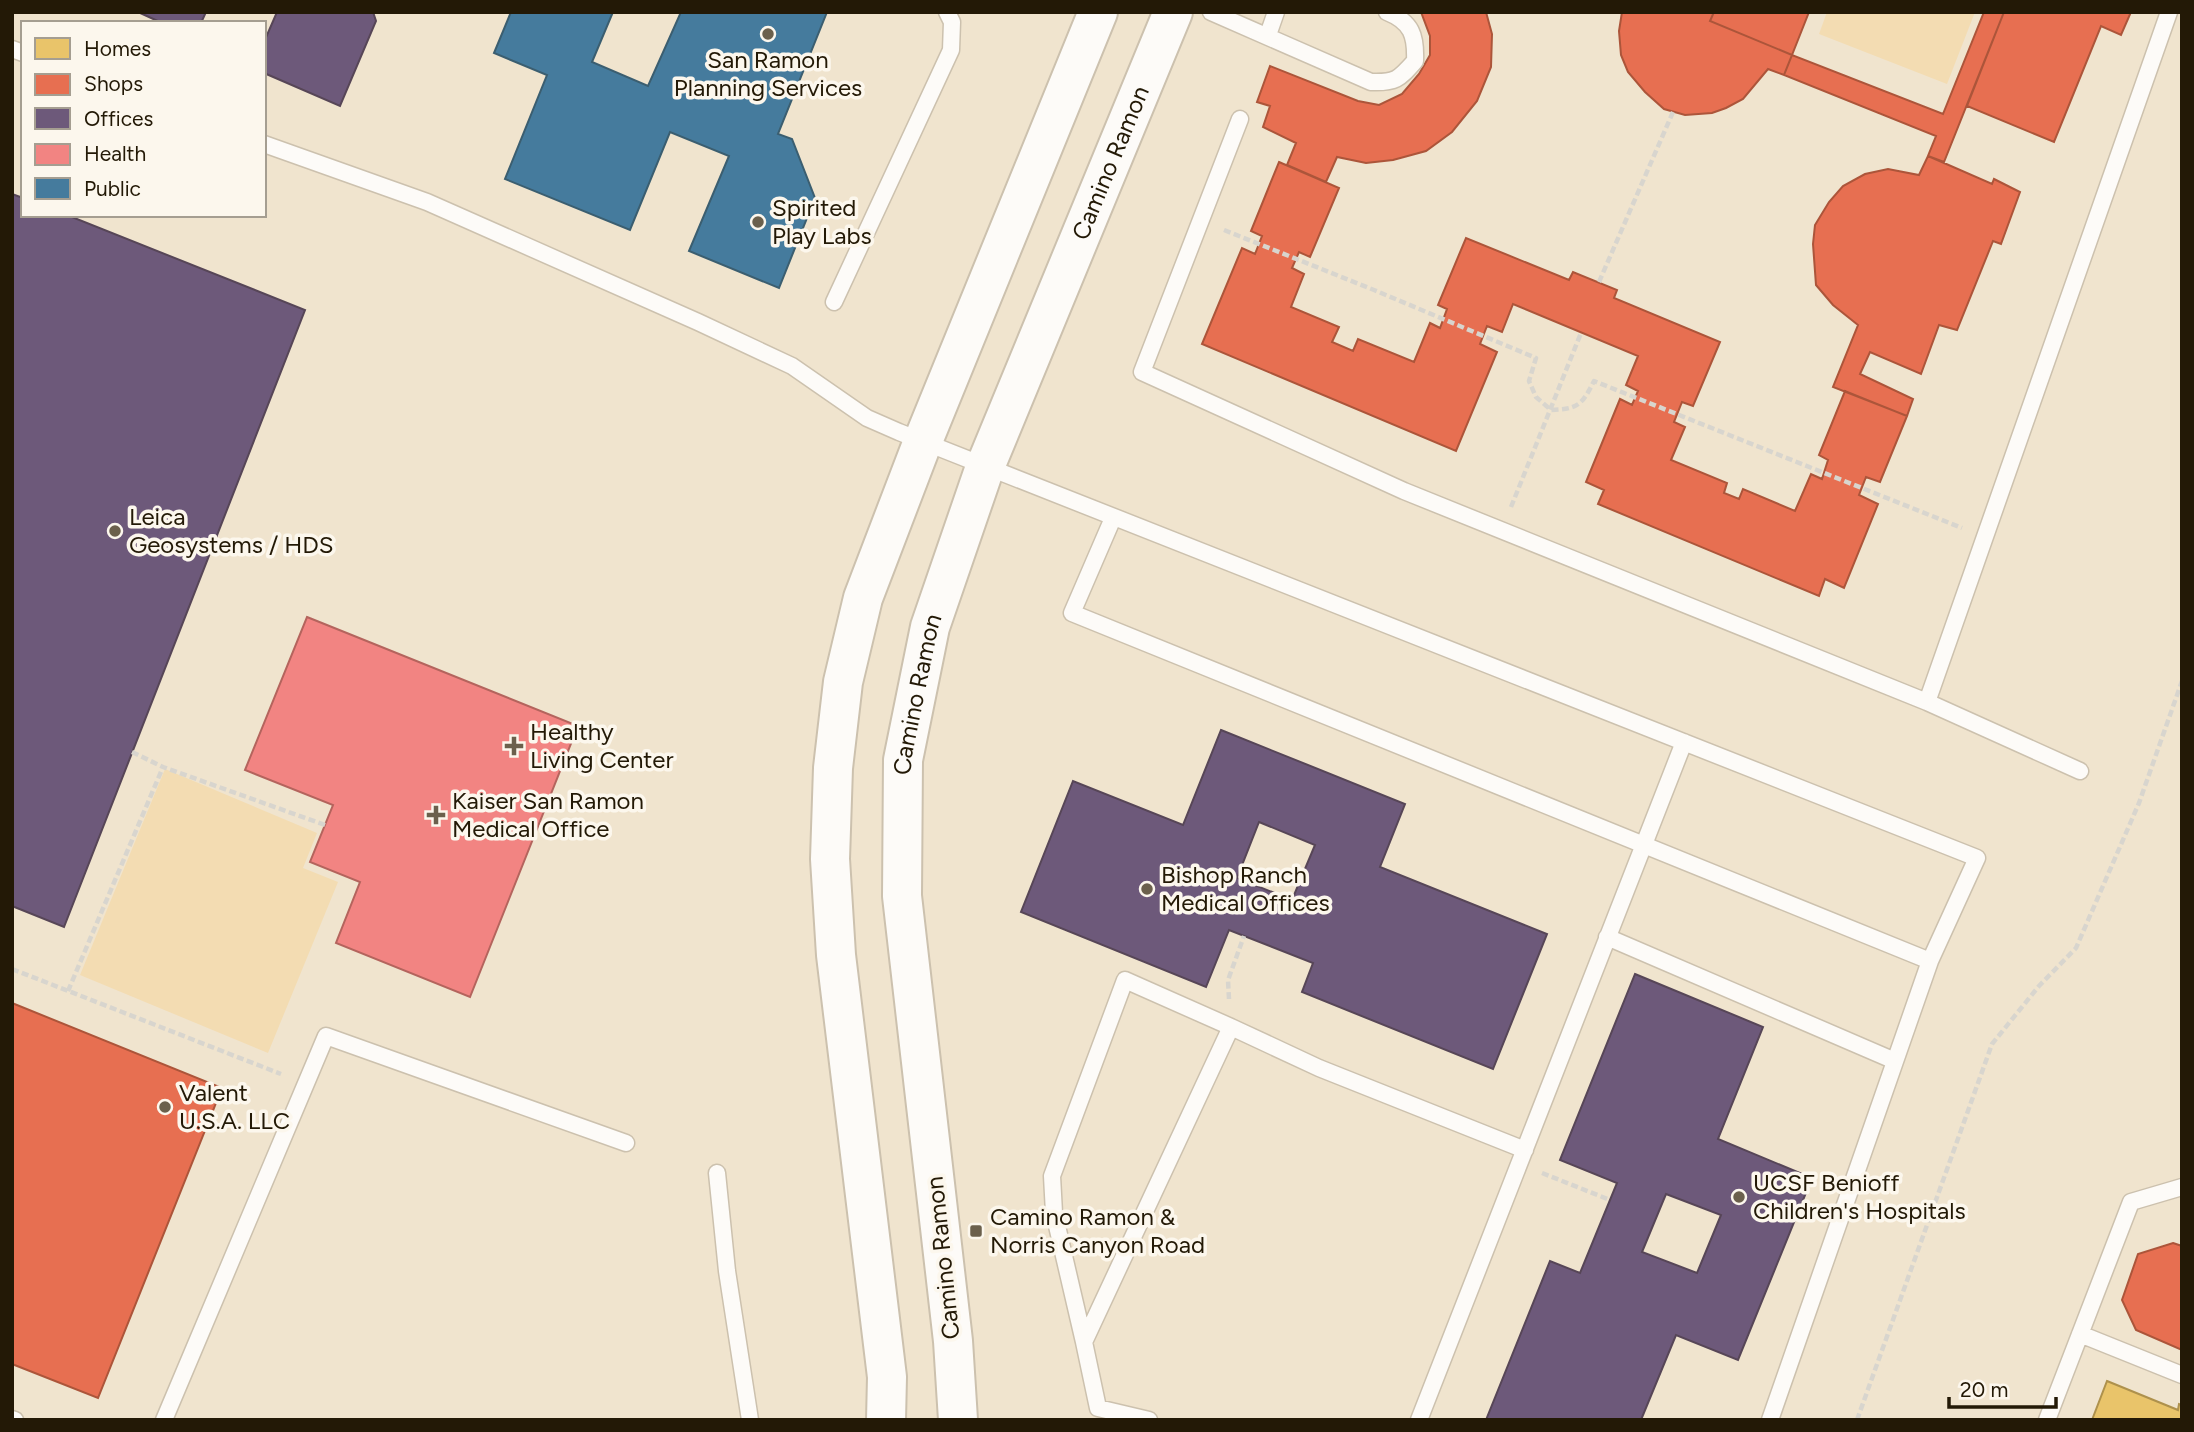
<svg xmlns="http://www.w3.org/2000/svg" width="2194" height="1432" font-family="Figtree,sans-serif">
  <rect width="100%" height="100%" fill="#f0e4ce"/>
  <!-- green -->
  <path fill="#f3dcb2" d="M1827,12H1975L1947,84L1819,34Z
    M165,769L317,833L303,868L338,882L268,1053L80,975Z"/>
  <!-- homes -->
  <path fill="#e9c46a" stroke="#ae914c" stroke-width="2" d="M2107,1381L2178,1410L2179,1404L2182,1405V1420H2092Z"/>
  <!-- shops -->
  <path fill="#e76f51" stroke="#ac553a" stroke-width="2" d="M1486,12L1492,34L1491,67L1477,101L1452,132L1426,151L1393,160L1366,163L1337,157L1326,182L1287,165L1296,143L1263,127L1270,106L1257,102L1270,66L1358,101L1379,105L1402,94L1419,74L1430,55V36L1421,12Z
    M1622,12H1714L1710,21L1792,55L1784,75L1768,69L1743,99L1726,108L1712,113L1685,115L1664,109L1645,92L1628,72L1621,55L1619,31Z
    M1714,12H1809L1792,55L1710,21Z
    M1984,12H2004L1944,162L1928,156L1936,136L1784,75L1792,55L1943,114Z
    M2004,12H2131L2121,35L2101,26L2054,142L1967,106Z
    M1928,156L1992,184L1994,179L2020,192L2001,244L1993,241L1957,330L1939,325L1921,374L1870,352L1860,374L1913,399L1907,416L1833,387L1858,325L1833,305L1816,285L1813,244L1815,225L1829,202L1843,186L1865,174L1888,169L1919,175Z
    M1279,162L1339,188L1310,257L1299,252L1292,268L1304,274L1291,307L1339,327L1332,342L1353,351L1358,339L1414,362L1430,323L1440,328L1447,309L1438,305L1466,238L1569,280L1573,272L1617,290L1614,298L1720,342L1693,406L1682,402L1674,422L1685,427L1671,460L1727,483L1724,493L1739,499L1743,489L1795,511L1811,474L1822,479L1828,460L1819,455L1845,391L1907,416L1880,482L1866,477L1859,495L1878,504L1844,588L1825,579L1819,596L1598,504L1604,490L1586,482L1620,399L1632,405L1638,391L1626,385L1638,356L1513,304L1502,332L1487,326L1480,344L1497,352L1456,451L1202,344L1242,248L1255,254L1262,236L1251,231Z
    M12,1003L222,1088L98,1398L12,1364Z
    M2173,1243L2182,1246V1350L2136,1330L2122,1300L2138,1254Z"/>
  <!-- offices -->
  <path fill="#6d597a" stroke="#574657" stroke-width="2" fill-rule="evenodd" d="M138,12H206L201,23H162Z
    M277,12H373L376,21L340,106L264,73V42Z
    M12,194L23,198V215H67L305,310L64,927L12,906Z
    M1221,730L1405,804L1380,867L1547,934L1493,1069L1302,992L1313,963L1229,930L1206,987L1021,912L1073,781L1183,825ZM1259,822L1315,845L1292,900L1237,878Z
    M1635,974L1763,1027L1718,1139L1812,1178L1738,1360L1676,1335L1641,1420H1486L1550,1261L1580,1273L1617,1183L1560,1160ZM1666,1194L1721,1215L1697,1273L1642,1252Z"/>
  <!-- health -->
  <path fill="#f28482" stroke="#b4645d" stroke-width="2" d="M307,617L578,726L470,997L336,943L360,882L310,862L333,805L245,770Z"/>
  <!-- public -->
  <path fill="#457b9d" stroke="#3b5e70" stroke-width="2" d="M511,12H613L592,62L648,86L681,12H827L778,134L792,139L815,198L779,288L689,251L729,156L670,132L630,230L505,179L547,75L494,53Z"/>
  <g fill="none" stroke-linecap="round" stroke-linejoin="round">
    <defs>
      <path id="lane" d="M1211,12L1371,82C1396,83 1399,79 1415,61C1416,36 1412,22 1387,12
        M1268,35L1276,12
        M12,49L23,53
        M1240,119L1142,372L1404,491L1927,702L2080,771
        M264,144L427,202L698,322L792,366L867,418L899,432L1977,858L1930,961L1072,613L1113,518
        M834,302L951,50L952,22L947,12
        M1927,702L2169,12
        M1607,937L1895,1061
        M1231,1027L1319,1068L1525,1150
        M717,1173L727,1271L750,1420
        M2080,1334L2182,1375
        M1084,1342L1054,1213L1052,1176L1125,980L1231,1027L1084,1342L1098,1408L1149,1420
        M12,1419L15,1420
        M164,1420L326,1036L626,1143
        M1419,1420L1684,742
        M1770,1420L1930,961
        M2047,1420L2131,1202L2182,1187"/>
      <g id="secondary">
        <path d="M886,1420L887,1377L836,955L830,859L833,768L843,682L863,598L923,441L1098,12"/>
        <path id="s1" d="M958,1420L953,1341L902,896L903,760L930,627L985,467L1173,12"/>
      </g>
    </defs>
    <!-- lane casing -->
    <use href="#lane" stroke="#ccc1ae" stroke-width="19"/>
    <!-- secondary casing -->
    <use href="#secondary" stroke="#ccc1ae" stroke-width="42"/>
    <!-- path -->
    <path stroke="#d8d5ce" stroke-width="4.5" stroke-dasharray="7 3.5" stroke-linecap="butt" d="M1224,230L1374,290L1536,358L1529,381L1536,397L1551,410C1578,409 1582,405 1594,381L1962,528
      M1599,282L1673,112
      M1511,507L1581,333
      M132,752L163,767L325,825
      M12,969L281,1074
      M68,991L163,767
      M1229,999L1228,980L1244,936
      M1542,1173L1610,1200
      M1857,1420L1992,1044L2039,986L2076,948L2139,803L2182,681"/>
    <!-- lane -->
    <use href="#lane" stroke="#fdfbf8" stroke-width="16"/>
    <!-- secondary -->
    <use href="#secondary" stroke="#fdfbf8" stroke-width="38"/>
  </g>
  <!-- markers -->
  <g fill="#6b604c" stroke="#fcf7ed" stroke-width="2.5">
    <circle cx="768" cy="34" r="7"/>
    <circle cx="758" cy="222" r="7"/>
    <circle cx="115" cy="531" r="7"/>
    <path d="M510.5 735.5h7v7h7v7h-7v7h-7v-7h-7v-7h7z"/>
    <path d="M432.5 804.5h7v7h7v7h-7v7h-7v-7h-7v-7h7z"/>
    <circle cx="1147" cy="889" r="7"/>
    <circle cx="165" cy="1107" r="7"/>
    <circle cx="1739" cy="1197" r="7"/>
    <rect x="969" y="1224" width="14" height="14" rx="3.5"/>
  </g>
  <g text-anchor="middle" stroke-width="7" stroke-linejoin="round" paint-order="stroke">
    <!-- poi labels -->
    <g font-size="24" fill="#231906" stroke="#fcf7ed" text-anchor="start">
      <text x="768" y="68" text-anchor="middle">San Ramon<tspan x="768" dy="28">Planning Services</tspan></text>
      <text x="772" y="216">Spirited<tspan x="772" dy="28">Play Labs</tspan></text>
      <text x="129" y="525">Leica<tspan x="129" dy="28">Geosystems / HDS</tspan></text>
      <text x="530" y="740">Healthy<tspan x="530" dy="28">Living Center</tspan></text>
      <text x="452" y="809">Kaiser San Ramon<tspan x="452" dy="28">Medical Office</tspan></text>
      <text x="1161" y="883">Bishop Ranch<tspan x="1161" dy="28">Medical Offices</tspan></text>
      <text x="179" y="1101">Valent<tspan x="179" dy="28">U.S.A. LLC</tspan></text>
      <text x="1753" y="1191">UCSF Benioff<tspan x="1753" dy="28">Children's Hospitals</tspan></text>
      <text x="990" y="1225">Camino Ramon &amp;<tspan x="990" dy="28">Norris Canyon Road</tspan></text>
    </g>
    <!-- street labels -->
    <g font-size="24" fill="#231906" stroke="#fcf7ed">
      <text dy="8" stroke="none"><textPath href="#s1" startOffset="1297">Camino Ramon</textPath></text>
      <text dy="8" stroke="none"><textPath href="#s1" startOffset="730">Camino Ramon</textPath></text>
      <text transform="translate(943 1258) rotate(-96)" y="8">Camino Ramon</text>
    </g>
  </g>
  <!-- border -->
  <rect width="2194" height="1432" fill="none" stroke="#231906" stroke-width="28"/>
  <!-- legend -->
  <rect x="21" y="21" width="245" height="196" fill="#fcf7ed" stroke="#a59e91" stroke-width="2"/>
  <rect x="35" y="38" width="35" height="21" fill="#e9c46a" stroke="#a59e91" stroke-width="2"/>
  <text x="84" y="56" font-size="21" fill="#231906">Homes</text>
  <rect x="35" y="74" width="35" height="21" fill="#e76f51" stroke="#a59e91" stroke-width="2"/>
  <text x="84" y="91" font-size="21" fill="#231906">Shops</text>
  <rect x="35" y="108" width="35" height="21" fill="#6d597a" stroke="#a59e91" stroke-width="2"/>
  <text x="84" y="126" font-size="21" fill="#231906">Offices</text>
  <rect x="35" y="144" width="35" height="21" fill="#f28482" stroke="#a59e91" stroke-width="2"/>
  <text x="84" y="161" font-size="21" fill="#231906">Health</text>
  <rect x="35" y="178" width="35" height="21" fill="#457b9d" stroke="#a59e91" stroke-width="2"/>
  <text x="84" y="196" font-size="21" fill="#231906">Public</text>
  <!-- scale -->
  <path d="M1949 1397v10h107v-10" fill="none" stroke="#231906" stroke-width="3.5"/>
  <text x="1960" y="1397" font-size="21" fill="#231906" stroke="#fcf7ed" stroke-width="5" paint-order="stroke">20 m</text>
</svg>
